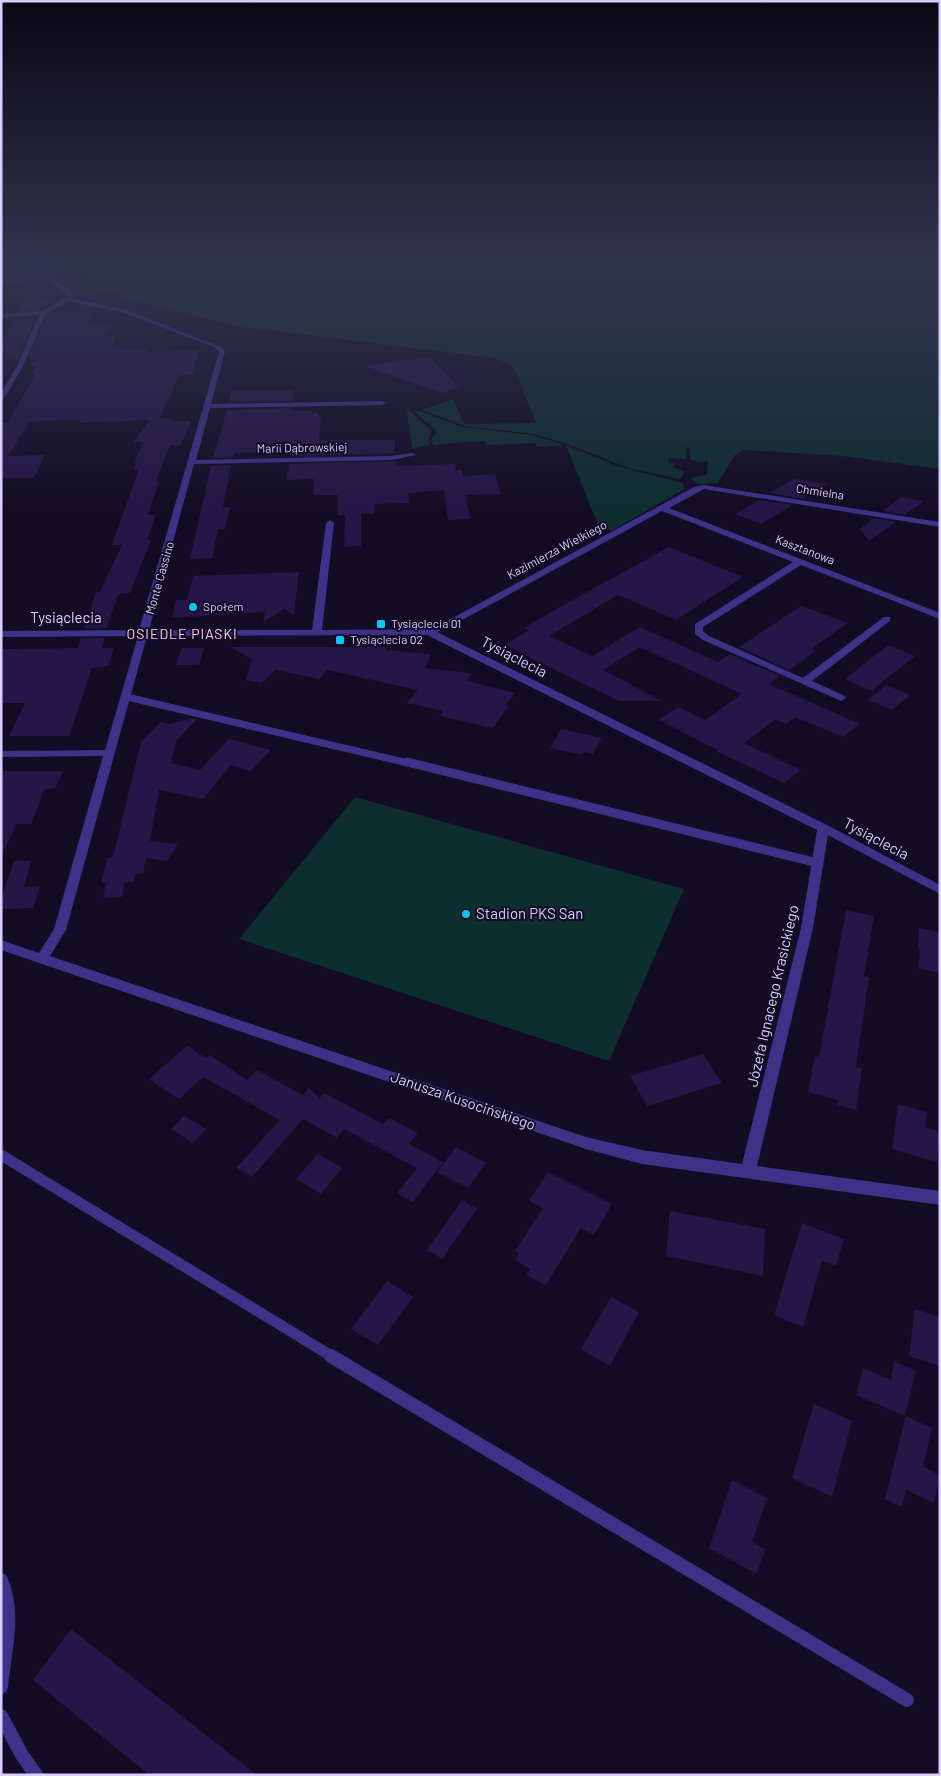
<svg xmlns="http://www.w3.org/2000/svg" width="941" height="1776" font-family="Barlow,sans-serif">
  <rect width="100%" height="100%" fill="#120c24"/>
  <!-- green -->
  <path fill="#0e2d2f" d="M86,265H940V469L842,456L744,450L735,455L718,483L698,484L690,479L695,477L707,475L708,461L698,462L690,459V448L686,447V459L669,458L668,463H674V467L684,472L681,479L631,469L568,444L533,434L465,426L422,410L453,399L464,424L536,423L513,366L502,361L487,357L235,326L82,286Z
    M407,411H410L432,431L428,440L430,445L412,449Z
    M414,411H419L462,427L532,435L568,446L617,466L683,483L685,489L611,531L598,525L566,445L537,447L535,443L484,445L486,442C481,440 443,444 433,445L432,439L436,433L435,430Z
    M355,797L684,889L609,1061L239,939Z"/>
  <!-- building -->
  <path fill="#241647" d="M49,300L48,305L41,309L18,311L22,302Z
    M94,312L88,325L111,324L106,336H116L112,347H115L114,349H148L146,352L198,350L193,375H179L160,418H172L171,421H191L181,445H170L156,481H159L148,515H156L147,540H151L130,593L118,594L107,628L84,629L96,592H100L122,545H112L139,469H134L136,463H134L143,442H133L150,420L80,423L82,420L30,421L8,456L45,455L34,478H1V423H7L36,374H32L36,366H31L35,358L28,359L47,315L51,313Z
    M36,317L18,359L1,360V345L14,319Z
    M429,357L459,387L442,393L364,366Z
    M232,390L250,391L294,390L292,401L229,402Z
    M292,408L291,411H312V413H318L317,417H321L319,440H395V453L290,456V452L234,453L233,457L213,458L227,410Z
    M396,461V466L455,464L456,470H462L463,476L495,474L501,494L466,495L470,519L448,520L444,490L408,493L409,503L375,504L374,514H361V546L344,547L345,515H337L338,495H313L314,479L287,480L289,464Z
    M231,465L223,507H230L225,529H218L212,558L190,559L211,466Z
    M794,479L827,484L803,499L770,493Z
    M901,497L924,501L905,515L883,511Z
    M759,500L793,505L761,524L736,514Z
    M874,518L896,522L869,541L860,529Z
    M669,547L743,577L676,620L618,595L549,636L592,656L640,627L718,662L730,654L780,676L769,684L860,724L843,737L795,717L786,724L776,719L744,743L801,770L784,783L716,751L718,750L659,720L678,707L705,720L742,694L640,647L603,670L662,701H619L504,645L529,630L524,628L560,607Z
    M299,572L294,615L285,609L263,622L265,612L172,618L176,600H187L193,576Z
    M801,606L848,623L811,649L816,651L789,670L739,647Z
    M81,638H105L102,648H114L108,666L92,668L69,736H9L25,703H1V649L78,648Z
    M888,645L915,656L871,691L845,679Z
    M230,647H386V650L431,654L425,668L471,673L468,681L515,693L506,705L509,706L493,728L439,716L443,711L407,703L418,690L327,670L320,679L275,670L262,683L246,680L252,659Z
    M182,648H204L199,665H176Z
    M886,685L910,695L892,710L868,700Z
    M193,718L197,719L176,741L171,763L200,770L229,739L271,750L251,771L231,765L203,799L159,790L150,841L178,844L167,861L146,858L143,874H135L133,882H125L122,897L103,898L106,882L101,883L108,857H113L141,742L161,722L169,724Z
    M561,729L602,738L593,754L584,752L582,755L550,748Z
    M1,771H63L55,788L44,790L31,824H16L1,858Z
    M14,861H31L24,887L40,886L33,908L1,909V898Z
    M846,910L874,916L864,976L869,977L856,1067L862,1069L856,1110L837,1105L838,1100L808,1092L815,1056L819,1057Z
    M919,928L940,932V973L918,968L920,949L918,948Z
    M187,1046L206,1058L210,1055L247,1080L257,1070L303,1095L309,1088L320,1098L324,1093L383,1124L389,1118L418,1133L409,1144L443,1162L413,1202L397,1193L417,1168L344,1129L337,1138L303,1119L252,1177L236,1168L280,1120L203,1077L179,1099L149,1079Z
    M703,1054L722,1083L647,1106L630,1076Z
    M898,1104L927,1112L925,1127L940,1132L937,1162L892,1149Z
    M184,1116L206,1129L193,1143L171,1129Z
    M456,1147L486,1163L468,1188L437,1172Z
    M318,1154L342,1168L321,1194L296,1179Z
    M548,1172L612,1204L594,1235L581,1228L546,1285L526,1275L530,1269L515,1260L519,1253L515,1251L543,1208L529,1201Z
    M462,1200L477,1209L442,1259L427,1250Z
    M670,1211L765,1229L763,1276L666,1256Z
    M802,1223L844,1239L836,1266L822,1261L803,1327L774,1315Z
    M387,1281L413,1297L378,1345L351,1329Z
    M611,1297L639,1312L610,1366L581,1349Z
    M915,1309L940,1317V1366L909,1356Z
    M894,1361L916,1371L905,1416L856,1395L863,1368L891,1380Z
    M814,1404L852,1421L832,1497L792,1478Z
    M906,1416L932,1428L923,1466L940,1476L934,1503L906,1490L902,1507L885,1499Z
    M732,1480L767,1498L752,1542L765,1549L757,1574L709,1548Z
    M71,1629L257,1775H149L33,1680Z"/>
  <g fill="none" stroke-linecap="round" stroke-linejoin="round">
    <!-- service-far3 -->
    <path stroke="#3d3188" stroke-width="7" d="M127,697L412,764"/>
    <!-- service-far2 -->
    <path stroke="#3d3188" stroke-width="9" d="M407,762L818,863"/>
    <!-- service-far1 -->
    <path stroke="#3d3188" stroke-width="11" d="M1,1155L333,1357"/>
    <!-- service -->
    <path stroke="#3d3188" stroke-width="14" d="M331,1356L907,1700
      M1,1580C16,1615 4,1651 1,1687
      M1,1716L22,1755L36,1775"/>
    <!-- minor -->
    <path fill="#3d3188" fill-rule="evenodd" d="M43,265H48V276L71,291L72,298L129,311L223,348L225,352L211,404L382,401L386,403L382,405L210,408L196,460L391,456L412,453L416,455L391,460L194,464L149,630H312L326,523L330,520L334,523L322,630L428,629L447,621L694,487L704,485L940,522V527L704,489L669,508L940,613V619L801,565L703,627V631L709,636L803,678L884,617H890V621L812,681L845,696L846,698L841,701L703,640L695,634V624L793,562L662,511L453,625L437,632L827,825L940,885V894L828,835L813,928L757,1166L940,1191V1205L642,1164L586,1149L1,950V940L39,953L54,929L103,756L1,757V751L105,750L138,636L1,637V631L139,630L219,352L214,347L125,313L68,301L46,314L23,366L4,399L1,401V393L17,366L39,315L1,318V314L42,311L67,296L66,293L44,279L1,283V279L42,276ZM427,635L817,830L801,928L742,1164L642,1150L586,1137L50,956L66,930L147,636Z"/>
  </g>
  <!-- sky -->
  <linearGradient id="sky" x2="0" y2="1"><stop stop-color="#0a0714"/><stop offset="0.52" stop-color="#333450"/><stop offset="1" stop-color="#333450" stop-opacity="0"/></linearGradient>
  <rect width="941" height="513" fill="url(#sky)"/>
  <!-- markers -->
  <g fill="#00c9fa" stroke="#120c24" stroke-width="2">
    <circle cx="193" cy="607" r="5"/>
    <rect x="376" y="619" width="10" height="10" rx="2.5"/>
    <rect x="335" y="635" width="10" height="10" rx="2.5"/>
    <circle cx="466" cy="914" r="5"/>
  </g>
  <g text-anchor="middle" stroke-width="4" stroke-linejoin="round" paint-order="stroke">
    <!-- far-street labels -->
    <g font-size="12" fill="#d9cfff" stroke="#120c24">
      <text transform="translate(302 448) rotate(-1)" y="4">Marii Dąbrowskiej</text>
      <text transform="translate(820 492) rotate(9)" y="4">Chmielna</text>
      <text transform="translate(557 550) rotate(-28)" y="4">Kazimierza Wielkiego</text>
      <text transform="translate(805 550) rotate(21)" y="4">Kasztanowa</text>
      <text transform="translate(160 578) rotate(-74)" y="4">Monte Cassino</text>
    </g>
    <!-- far-poi labels -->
    <g font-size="12" fill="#d9cfff" stroke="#120c24" text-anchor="start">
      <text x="203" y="611">Społem</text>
      <text x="391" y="628">Tysiąclecia 01</text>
      <text x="350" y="644">Tysiąclecia 02</text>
    </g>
    <!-- far-neighbourhood labels -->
    <g font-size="14" letter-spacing="1" fill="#ffd1ea" stroke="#120c24">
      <text x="182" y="639">OSIEDLE PIASKI</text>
    </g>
    <!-- street labels -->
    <g font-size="15" fill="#d9cfff" stroke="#120c24">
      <text x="66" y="623">Tysiąclecia</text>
      <text transform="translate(514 657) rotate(27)" y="5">Tysiąclecia</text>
      <text transform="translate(876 839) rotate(28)" y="5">Tysiąclecia</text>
      <text transform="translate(773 996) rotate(-77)" y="5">Józefa Ignacego Krasickiego</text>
      <text transform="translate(463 1101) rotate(19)" y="5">Janusza Kusocińskiego</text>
    </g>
    <!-- poi labels -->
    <g font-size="15" fill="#d9cfff" stroke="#120c24" text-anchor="start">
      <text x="476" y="919">Stadion PKS San</text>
    </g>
  </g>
  <!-- border -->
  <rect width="941" height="1776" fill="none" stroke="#d9cfff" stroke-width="5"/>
</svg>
